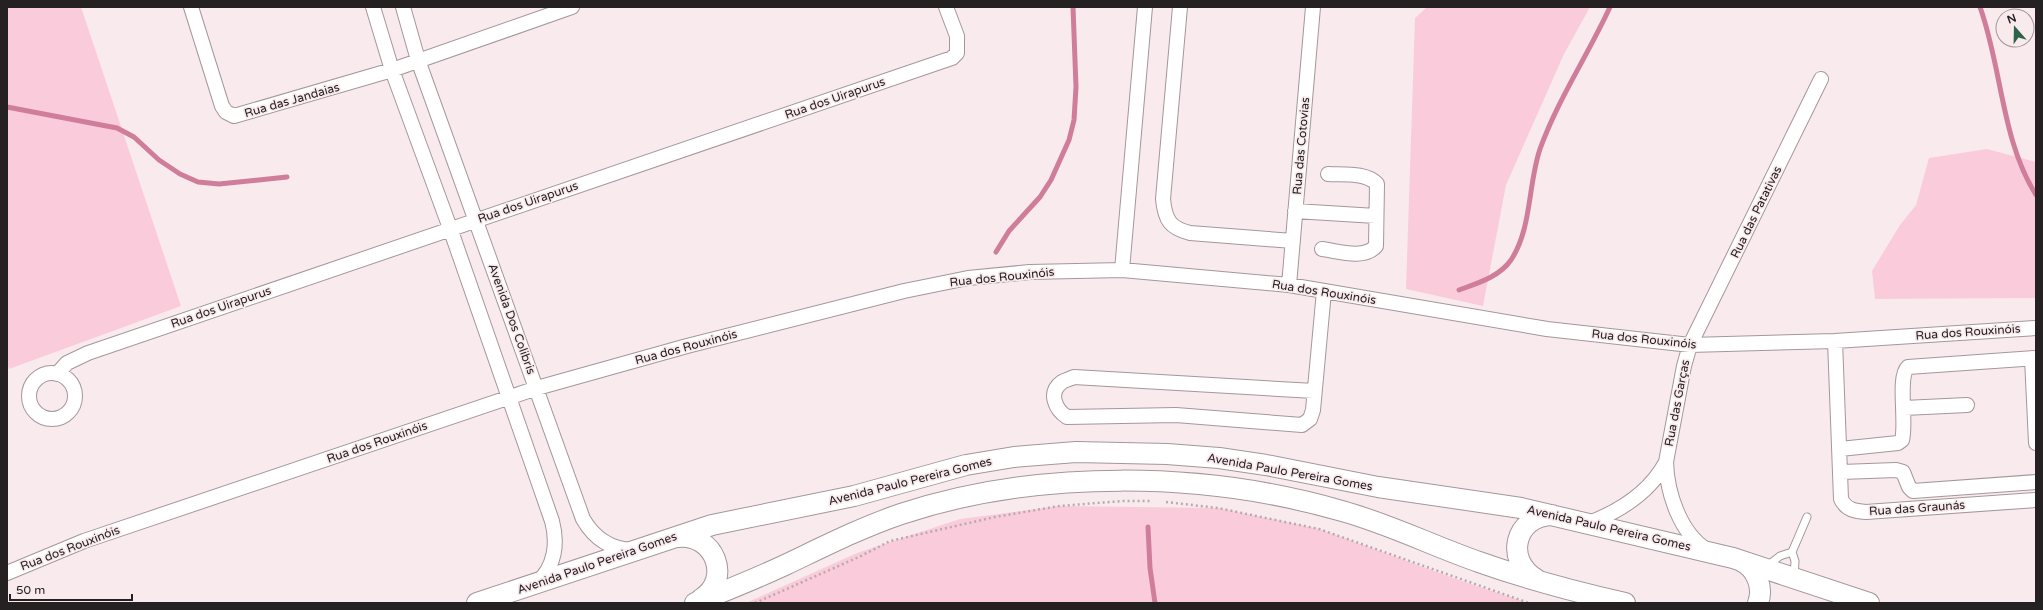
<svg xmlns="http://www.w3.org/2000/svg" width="2043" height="610" font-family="'Varela Round',sans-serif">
  <rect width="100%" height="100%" fill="#f9eaee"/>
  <!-- green -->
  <path fill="#faccdb" d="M7,7H81L181,306L9,369L7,362Z
    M1427,7H1590L1564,54L1506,185L1483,306L1406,289L1415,18Z
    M1987,149L2036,162V298L1875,299L1872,271L1900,225L1916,205L1929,158Z
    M1059,506L1218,508L1319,529L1459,580L1528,603H746L857,553L960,519Z"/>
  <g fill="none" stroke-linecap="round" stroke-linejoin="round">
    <!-- stream -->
    <path stroke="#d07d9b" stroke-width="5" d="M1980,7C2002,68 2001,139 2036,195
      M7,107L117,128L134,137L159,160L180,174L198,182L219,184L287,177
      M996,252L1009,231L1040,197L1051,180L1069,140L1074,120L1076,87L1073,7
      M1459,290C1478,283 1499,277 1511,260C1532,228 1528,184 1540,149C1558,99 1588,55 1610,7
      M1148,527L1150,568L1155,603"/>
    <defs>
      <path id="lane" d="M1767,566L1780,556L1792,552
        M1794,577L1795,561L1792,552L1807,517"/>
      <path id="street" d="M191,7L222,106L226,112L234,116L392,70L572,7
        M373,7L392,70L450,228L552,521C558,543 555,567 537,583
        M403,7L418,60L583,519C594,538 610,549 632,550
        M1180,7L1163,199C1165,220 1170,228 1190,233L1293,241
        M1295,211L1376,216
        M1322,249C1338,251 1364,260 1376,246L1377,184C1366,172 1343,175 1328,174
        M1122,270L1145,7
        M1289,285L1313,7
        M1835,341L1841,499C1846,510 1855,511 1866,512L2036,500
        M2032,358L2036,443
        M29 396a23 23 0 1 1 46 0a23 23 0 1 1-46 0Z
        M57,374L67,363L88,353L952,58L957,53V36L946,7
        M1314,391L1074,377C1070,379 1065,380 1062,382C1047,393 1056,410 1067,417L1176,415L1302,425L1310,419L1313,410L1324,291
        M1904,408L1967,405
        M1840,449L1898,443L1902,440C1907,423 1897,377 1908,367L2036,358
        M1841,472L1896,470L1903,472L1909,487L1913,491L2036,482
        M1589,523C1620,511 1650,492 1666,462
        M1707,550C1680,533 1667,493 1666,462L1684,366L1690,345L1821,79
        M7,573L84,541L537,388L687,346L904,291L968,278L1030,272L1122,270L1289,285L1547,329L1690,345L1835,341L2036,328"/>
      <path id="secondary" d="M678,537C714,533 733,579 701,599
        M1741,561C1756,568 1764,587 1758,603
        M1536,579C1504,560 1515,516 1552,515
        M477,603L712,525L854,496L966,465L1014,457L1076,452L1167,454L1219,458L1266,465L1378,487L1521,508L1733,558L1869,603
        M695,603C725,591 755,579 785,565C823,547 860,528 901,514C1037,469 1204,471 1342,511C1389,524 1433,546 1479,562C1527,579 1576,592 1625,603"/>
    </defs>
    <!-- lane casing -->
    <use href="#lane" stroke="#a4979b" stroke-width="9"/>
    <!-- street casing -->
    <use href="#street" stroke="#a4979b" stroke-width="16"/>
    <!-- secondary casing -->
    <use href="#secondary" stroke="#a4979b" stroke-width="22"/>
    <!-- path -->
    <path stroke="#b6abae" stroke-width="2.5" stroke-dasharray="2 3" stroke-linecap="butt" d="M1166,502L1218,508L1319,529L1529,603
      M755,603L861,556L890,541L995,517L1059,506L1123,501H1151"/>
    <!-- lane -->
    <use href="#lane" stroke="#fff" stroke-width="7"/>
    <!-- street -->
    <use href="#street" stroke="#fff" stroke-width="14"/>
    <!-- secondary -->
    <use href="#secondary" stroke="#fff" stroke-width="20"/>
  </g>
  <g text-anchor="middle" stroke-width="3.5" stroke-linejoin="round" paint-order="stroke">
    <!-- street labels -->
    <g font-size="12" fill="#252022" stroke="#f9eaee">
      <text transform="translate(835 98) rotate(-19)" y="4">Rua dos Uirapurus</text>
      <text transform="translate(292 100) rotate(-16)" y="4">Rua das Jandaias</text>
      <text transform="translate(1301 146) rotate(-85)" y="4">Rua das Cotovias</text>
      <text transform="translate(528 202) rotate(-19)" y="4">Rua dos Uirapurus</text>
      <text transform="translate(1756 212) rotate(-64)" y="4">Rua das Patativas</text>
      <text transform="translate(1002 277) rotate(-6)" y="4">Rua dos Rouxinóis</text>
      <text transform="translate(1324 292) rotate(9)" y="4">Rua dos Rouxinóis</text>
      <text transform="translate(221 307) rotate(-19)" y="4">Rua dos Uirapurus</text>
      <text transform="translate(512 319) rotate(70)" y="4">Avenida Dos Colibris</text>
      <text transform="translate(1968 332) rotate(-4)" y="4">Rua dos Rouxinóis</text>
      <text transform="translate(1644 339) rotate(6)" y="4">Rua dos Rouxinóis</text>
      <text transform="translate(686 347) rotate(-15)" y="4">Rua dos Rouxinóis</text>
      <text transform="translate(1677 403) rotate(-79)" y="4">Rua das Garças</text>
      <text transform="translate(377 442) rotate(-19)" y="4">Rua dos Rouxinóis</text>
      <text transform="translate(1290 472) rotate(10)" y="4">Avenida Paulo Pereira Gomes</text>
      <text transform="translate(910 481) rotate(-14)" y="4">Avenida Paulo Pereira Gomes</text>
      <text transform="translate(1917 508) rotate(-4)" y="4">Rua das Graunás</text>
      <text transform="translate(1609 528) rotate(13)" y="4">Avenida Paulo Pereira Gomes</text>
      <text transform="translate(70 548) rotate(-21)" y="4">Rua dos Rouxinóis</text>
      <text transform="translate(597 563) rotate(-19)" y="4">Avenida Paulo Pereira Gomes</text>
    </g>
  </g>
  <!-- border -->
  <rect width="2043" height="610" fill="none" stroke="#252022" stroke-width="16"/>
  <!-- north arrow -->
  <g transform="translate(2015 28) rotate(340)"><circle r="19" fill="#f9eaee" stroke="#a4999c"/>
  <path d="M0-3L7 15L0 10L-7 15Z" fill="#2f6348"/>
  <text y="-6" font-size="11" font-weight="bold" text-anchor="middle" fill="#252022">N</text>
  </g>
  <!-- scale -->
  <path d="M10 594v6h122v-6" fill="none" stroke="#252022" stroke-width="2"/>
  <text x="16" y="594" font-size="12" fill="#252022" stroke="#f9eaee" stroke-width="3" paint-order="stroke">50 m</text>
</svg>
